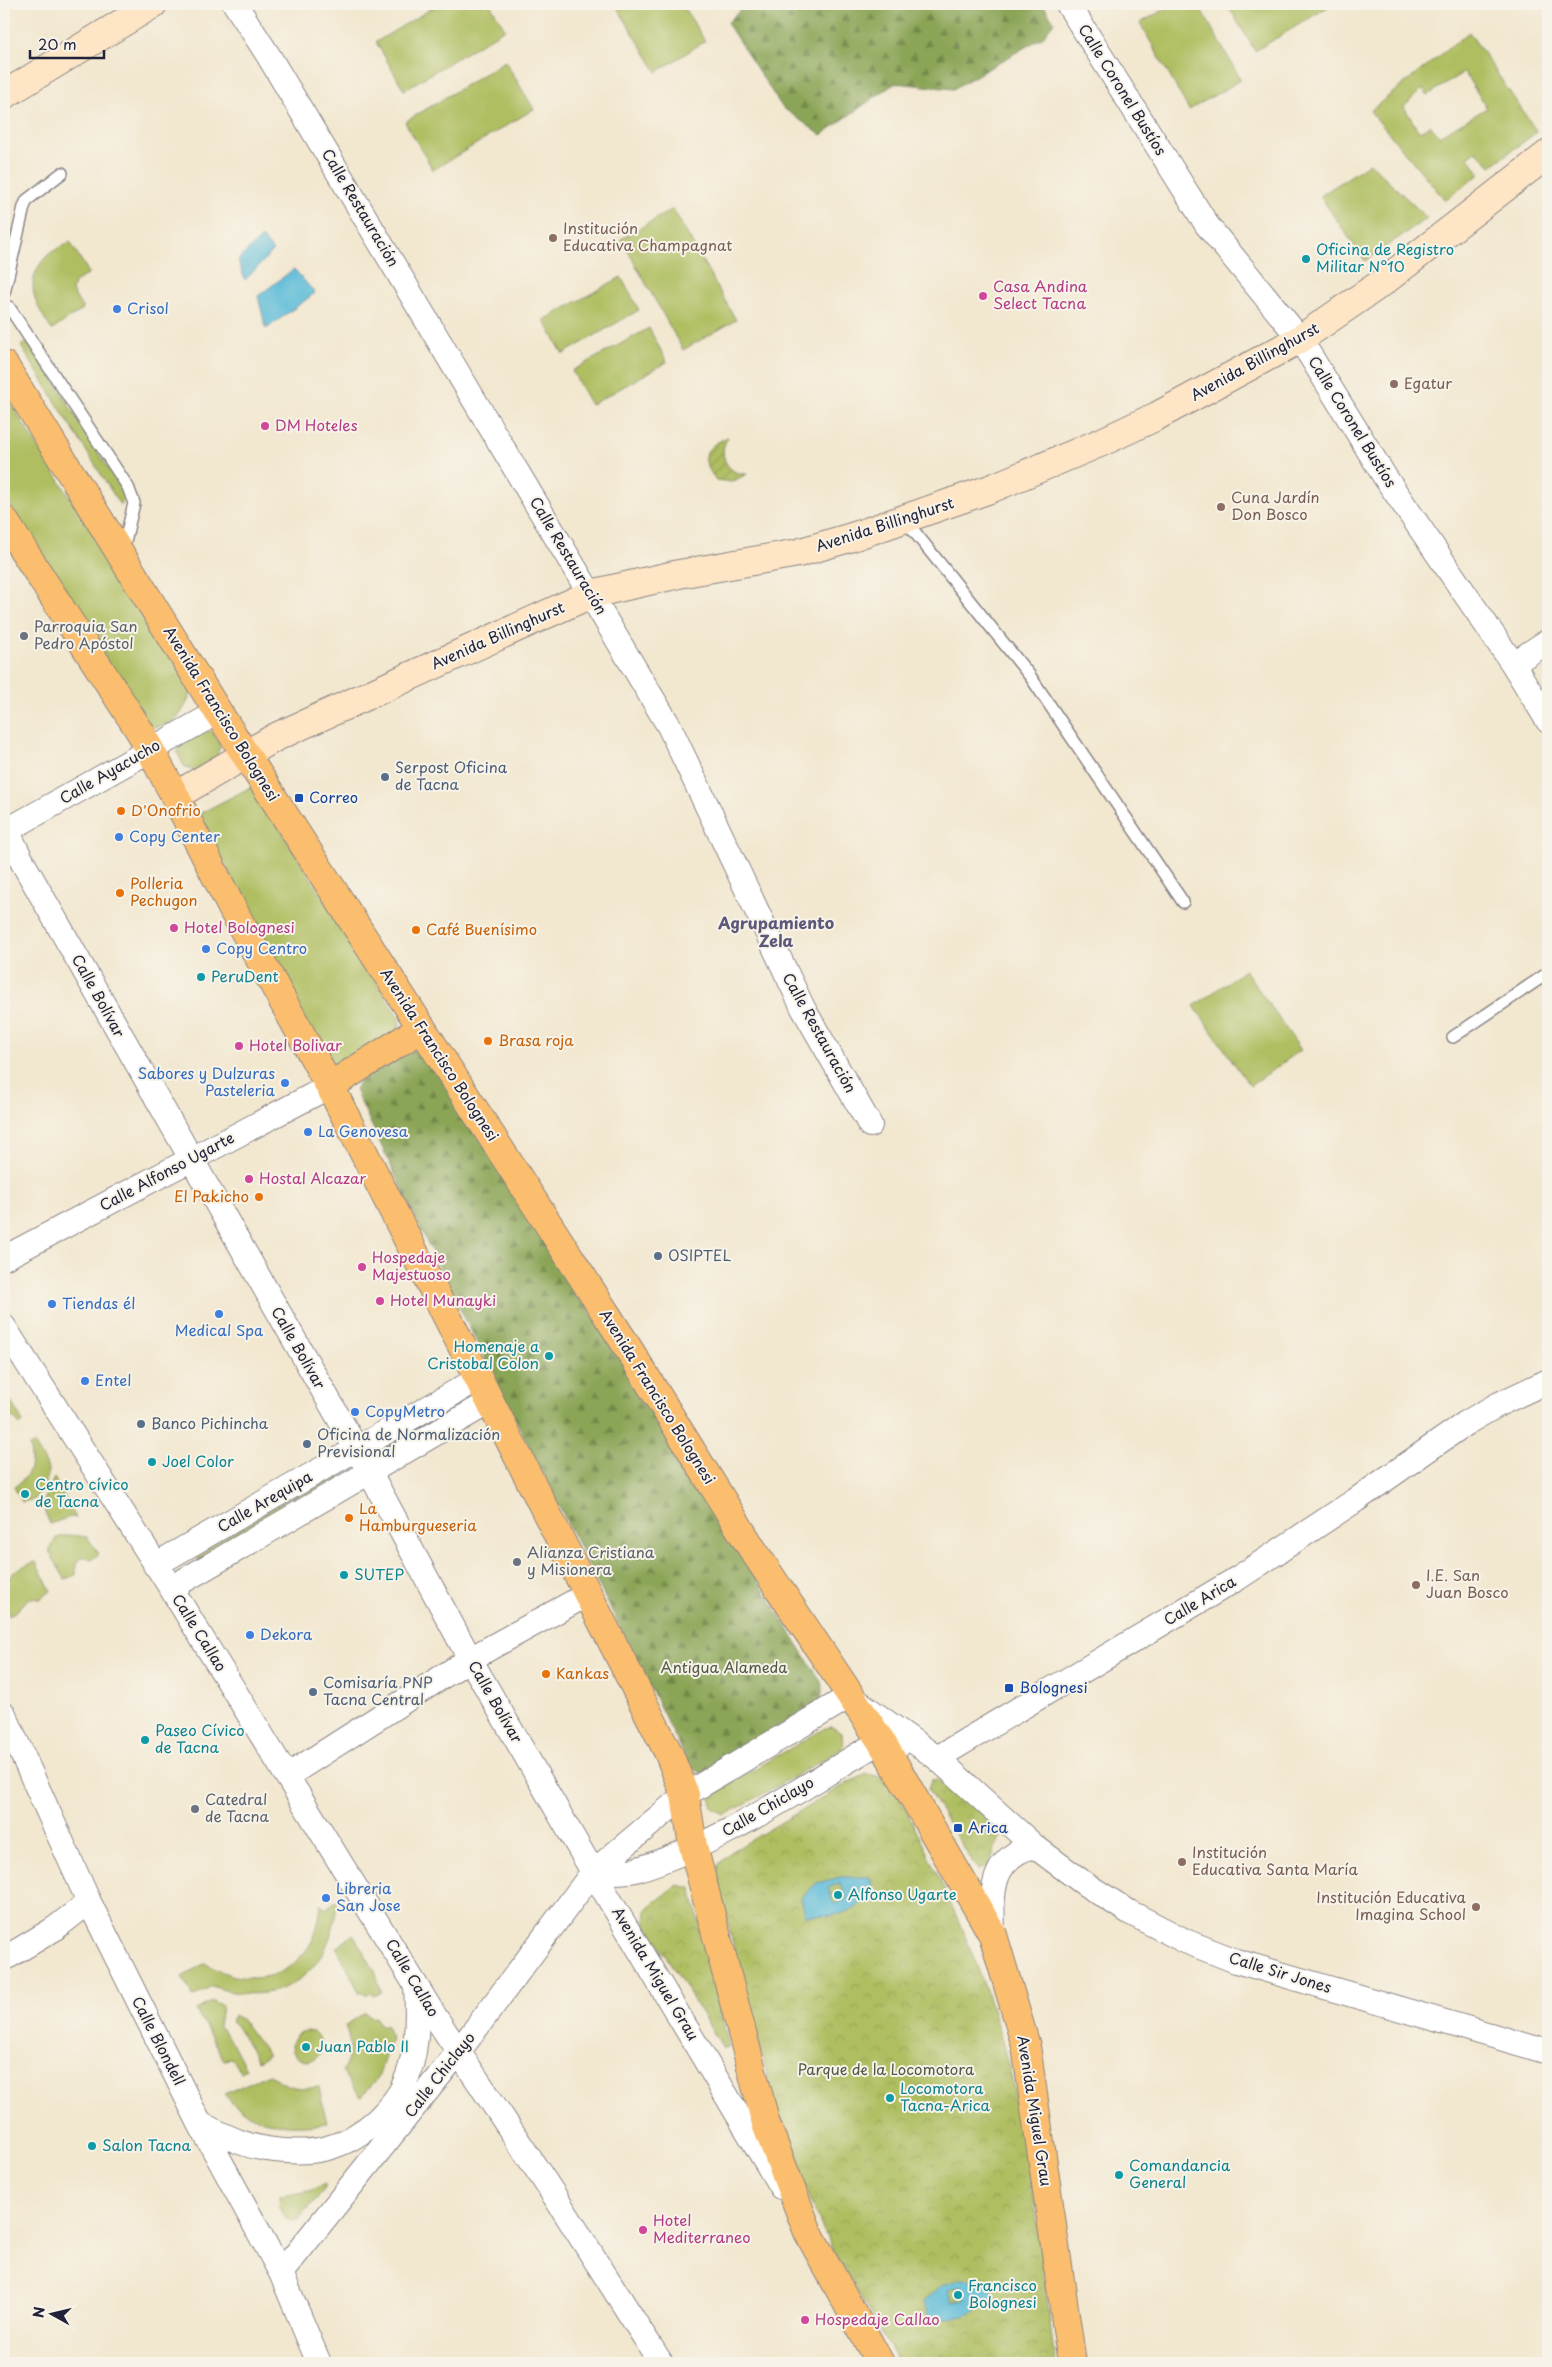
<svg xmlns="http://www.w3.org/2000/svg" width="1552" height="2367" font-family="'Playpen Sans',sans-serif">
  <defs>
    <pattern id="forest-firs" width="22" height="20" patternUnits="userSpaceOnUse" patternTransform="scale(1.25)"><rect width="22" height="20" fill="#8ba556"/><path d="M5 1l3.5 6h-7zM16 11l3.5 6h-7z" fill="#718648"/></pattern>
    <pattern id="park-crowns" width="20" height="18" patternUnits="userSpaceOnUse" patternTransform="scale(1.25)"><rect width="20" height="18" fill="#afbe60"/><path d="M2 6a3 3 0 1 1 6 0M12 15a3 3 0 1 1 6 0" fill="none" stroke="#96a354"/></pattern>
    <pattern id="garden-furrows" width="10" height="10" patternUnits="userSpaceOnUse" patternTransform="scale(1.25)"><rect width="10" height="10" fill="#afbe60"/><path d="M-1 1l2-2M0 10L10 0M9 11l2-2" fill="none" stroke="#96a354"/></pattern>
  </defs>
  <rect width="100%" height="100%" fill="#f7f3e8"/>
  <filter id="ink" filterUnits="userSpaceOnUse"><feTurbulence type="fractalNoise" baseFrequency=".02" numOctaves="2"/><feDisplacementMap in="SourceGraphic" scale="10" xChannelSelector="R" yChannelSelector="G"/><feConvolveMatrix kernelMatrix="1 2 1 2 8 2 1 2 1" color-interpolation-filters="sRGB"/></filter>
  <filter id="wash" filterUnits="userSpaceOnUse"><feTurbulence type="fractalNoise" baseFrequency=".0096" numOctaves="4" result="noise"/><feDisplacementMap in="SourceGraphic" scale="20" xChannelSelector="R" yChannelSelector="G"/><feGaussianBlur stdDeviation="1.12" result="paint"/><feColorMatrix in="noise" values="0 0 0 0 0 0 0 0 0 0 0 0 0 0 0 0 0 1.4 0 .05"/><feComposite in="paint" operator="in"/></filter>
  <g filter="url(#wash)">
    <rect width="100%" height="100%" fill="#f2e7cf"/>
    <!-- grass -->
    <path fill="#afbe60" stroke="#68704e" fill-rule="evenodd" d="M439,4H490L505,29L404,90L376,42Z
      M615,4H682L705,41L657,72Z
      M1174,4H1198L1241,80L1189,110L1140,23Z
      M1227,4H1333L1255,51Z
      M1469,32L1537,132L1491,166L1476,151L1468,157L1480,174L1445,200L1370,111ZM1464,72L1487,108L1439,136L1430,125L1419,132L1404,107L1422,89L1428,95Z
      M505,61L534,109L433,170L405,122Z
      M1370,163L1427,218L1365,261L1320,196Z
      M673,209L736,320L683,350L621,239Z
      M70,242L89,273L74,283L72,291L83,309L52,330C35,305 22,281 47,256C53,250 63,246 70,242Z
      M621,277L639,310L563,354L544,320Z
      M649,328L667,362L591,405L572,371Z
      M25,343L33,345L91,442L124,492L126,499L120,505L21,346Z
      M4,393L192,690C183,713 177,727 149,727L4,496Z
      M202,729L213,732L220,746L217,756L194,771L184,766L177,752L182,742Z
      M253,786L399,1018L400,1025L396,1032L334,1068L326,1062L199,814Z
      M1245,970L1301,1050L1250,1086L1194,1006Z
      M4,1398L10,1400L23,1422L20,1425L13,1418L4,1415Z
      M450,1405L455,1412L385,1452L381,1445Z
      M34,1444C51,1470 54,1473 35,1499L22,1502L14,1487C30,1477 34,1464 29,1446Z
      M338,1470L342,1478L199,1561L195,1553Z
      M54,1478L76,1518L70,1517L50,1524L42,1505Z
      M69,1535L87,1537L99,1554L91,1560L83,1557L76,1563V1575L65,1579L49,1551L56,1538Z
      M36,1562L51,1591L40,1599L30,1598C21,1605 20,1610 9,1616C0,1586 5,1570 36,1562Z
      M832,1727L842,1733L843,1746L839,1751L729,1813L724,1815L712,1808L711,1797L716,1792L825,1728Z
      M336,1901L339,1907L336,1910C329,1977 275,2010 212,1986L193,1997L182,1977L205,1963C244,1988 292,1983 314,1937C318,1927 320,1914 321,1903L325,1909Z
      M353,1934L376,1973L381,1992L373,1995L370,1992L366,1995L363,1992H359L337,1948Z
      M213,2001L222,2006L219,2026L233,2044L246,2069L241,2072L231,2059L224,2060L196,2010Z
      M365,2012L371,2018L375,2017L382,2027L386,2025L391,2038L378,2078L361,2097L342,2071C351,2056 352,2042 345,2026Z
      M234,2015L242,2020L268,2055L258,2061L236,2025L231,2021Z
      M292 2046a15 15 0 1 1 30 0a15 15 0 1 1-30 0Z
      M269,2074C288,2087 296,2090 319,2087L327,2123C286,2128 252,2127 224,2094Z
      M325,2184V2189L299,2219L292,2221L286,2219L279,2206L280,2196L309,2191Z"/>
    <!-- forest -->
    <path fill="url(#forest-firs)" stroke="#566448" d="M765,4H1043L1054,22L1043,37L953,89L895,83L821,135L782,107L727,23L744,6Z
      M413,1050L425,1053L613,1347L823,1685L821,1699L705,1775L690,1767L437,1263L355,1090L359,1081Z"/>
    <!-- park -->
    <path fill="url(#park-crowns)" stroke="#68704e" d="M867,1774L884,1777L895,1787C934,1867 974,1945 999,2031C1031,2139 1041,2252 1055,2363H898L831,2246L813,2208L783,2136L716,1879L718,1865L731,1852L851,1781Z
      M937,1779L1000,1828L1001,1834L988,1866L978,1869L973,1863L928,1790L931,1780Z
      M678,1885L691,1888L729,2047L723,2048L645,1922L646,1909Z"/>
    <!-- garden -->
    <path fill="url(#garden-furrows)" stroke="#68704e" d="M728,437C717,453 726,475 747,474L732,482L716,480C699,457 703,448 728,437Z"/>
    <!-- water -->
    <path fill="#5abbd8" stroke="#3e6e8a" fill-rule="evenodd" d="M262,237L273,251L245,280L238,260Z
      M294,269L315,293L266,329L258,296Z
      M841,1877H870L874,1892C846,1917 842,1916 805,1915L801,1897L817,1883ZM840,1883L847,1899L834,1904L828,1888Z
      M962,2279L989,2280L993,2297C969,2319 959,2319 928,2317L924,2302L942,2285ZM961,2286L966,2299L952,2303L948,2290Z"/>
  </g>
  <g filter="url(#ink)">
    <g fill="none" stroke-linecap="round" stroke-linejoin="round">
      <defs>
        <path id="lane" d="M4,293L24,207L27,200L62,173
          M4,311L9,307L128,487L134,503L123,550
          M905,520L1030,676L1183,902
          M1453,1037L1548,973"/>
        <path id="street" d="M235,4L268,55L669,726L803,1008L870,1125
          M1068,4L1207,225L1300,339L1385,477L1513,664L1548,721
          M1513,664L1548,641
          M4,824L23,863L369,1471L470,1659L593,1872L781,2187
          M4,832L218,712
          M4,1258L330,1086
          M4,1327L171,1588L436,2018L552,2192L661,2363
          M155,1565L478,1379
          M171,1588L491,1401
          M4,1714L89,1902L200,2124L281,2273L319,2363
          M937,1758L1238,1578L1356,1500L1466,1423L1499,1404L1548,1381
          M287,1776L470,1659L588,1594
          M593,1872C606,1872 622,1873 635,1870C724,1843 802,1787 881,1741L898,1746
          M993,1935C992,1896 988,1858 1034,1846
          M4,1959L54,1929L89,1902
          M200,2124C222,2134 243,2146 267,2149C312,2156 343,2150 377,2120C386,2111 397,2099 403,2087C418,2056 418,2020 416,1986
          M281,2273L459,2051L593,1872L685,1795L850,1696L937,1758L1034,1846L1085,1884L1129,1912L1185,1941L1236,1961L1548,2052"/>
        <path id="secondary" d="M4,95L153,4
          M175,796L276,737L591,594L679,574L798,553L852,537L990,489L1102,442L1157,416L1300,339L1383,282L1548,154"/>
        <path id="primary" d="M4,365L218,712L623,1340L751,1547L881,1741L993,1935L1026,2046L1072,2363
          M4,520L141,733L175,796L234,912L336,1098L669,1754L685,1795L693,1846L766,2124L808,2232L880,2363
          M330,1086L422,1028"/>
      </defs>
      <!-- lane casing -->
      <use href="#lane" stroke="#8a8485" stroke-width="14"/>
      <!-- street casing -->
      <use href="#street" stroke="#8a8485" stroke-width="26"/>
      <!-- secondary casing -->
      <use href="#secondary" stroke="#8a8485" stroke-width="30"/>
      <!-- primary casing -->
      <use href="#primary" stroke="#8a8485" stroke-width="30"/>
      <!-- lane -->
      <use href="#lane" stroke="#fff" stroke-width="11"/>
      <!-- street -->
      <use href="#street" stroke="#fff" stroke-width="24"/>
      <!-- secondary -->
      <use href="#secondary" stroke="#fde5c5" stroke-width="28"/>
      <!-- primary -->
      <use href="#primary" stroke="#fabe6e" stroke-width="28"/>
    </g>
  </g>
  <!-- markers -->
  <g fill="#8d6e63" stroke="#f7f3e8" stroke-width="2">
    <circle cx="553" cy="238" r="5"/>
    <circle cx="1394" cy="384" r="5"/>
    <circle cx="1221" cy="507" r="5"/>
    <circle cx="1416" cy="1585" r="5"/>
    <circle cx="1182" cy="1862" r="5"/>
    <circle cx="1476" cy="1907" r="5"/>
  </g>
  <g fill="#0f9aa8" stroke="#f7f3e8" stroke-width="2">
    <circle cx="1306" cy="259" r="5"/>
    <circle cx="201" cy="977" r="5"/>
    <circle cx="549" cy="1356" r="5"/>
    <circle cx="152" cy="1462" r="5"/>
    <circle cx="25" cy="1494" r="5"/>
    <circle cx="344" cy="1575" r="5"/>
    <circle cx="145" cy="1740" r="5"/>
    <circle cx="838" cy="1895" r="5"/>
    <circle cx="306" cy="2047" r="5"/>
    <circle cx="890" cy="2098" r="5"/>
    <circle cx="92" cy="2146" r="5"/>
    <circle cx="1119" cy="2175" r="5"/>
    <circle cx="958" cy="2295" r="5"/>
  </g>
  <g fill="#d1479c" stroke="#f7f3e8" stroke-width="2">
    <circle cx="983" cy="296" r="5"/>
    <circle cx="265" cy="426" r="5"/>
    <circle cx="174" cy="928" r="5"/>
    <circle cx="239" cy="1046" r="5"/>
    <circle cx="249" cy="1179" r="5"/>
    <circle cx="362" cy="1267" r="5"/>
    <circle cx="380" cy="1301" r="5"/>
    <circle cx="643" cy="2230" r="5"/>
    <circle cx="805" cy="2320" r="5"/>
  </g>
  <g fill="#3f7fe0" stroke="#f7f3e8" stroke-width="2">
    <circle cx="117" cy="309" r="5"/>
    <circle cx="119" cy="837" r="5"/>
    <circle cx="206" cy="949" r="5"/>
    <circle cx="285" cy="1083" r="5"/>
    <circle cx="308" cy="1132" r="5"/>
    <circle cx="52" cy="1304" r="5"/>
    <circle cx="219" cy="1314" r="5"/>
    <circle cx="85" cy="1381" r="5"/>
    <circle cx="355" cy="1412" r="5"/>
    <circle cx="250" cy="1635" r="5"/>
    <circle cx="326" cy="1898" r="5"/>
  </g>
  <g fill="#6b7280" stroke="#f7f3e8" stroke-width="2">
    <circle cx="24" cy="636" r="5"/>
    <circle cx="517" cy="1562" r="5"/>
    <circle cx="195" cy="1809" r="5"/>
  </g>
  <g fill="#5c6f8a" stroke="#f7f3e8" stroke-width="2">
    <circle cx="385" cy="777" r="5"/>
    <circle cx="658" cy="1256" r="5"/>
    <circle cx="141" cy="1424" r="5"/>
    <circle cx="307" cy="1444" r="5"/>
    <circle cx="313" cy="1692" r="5"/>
  </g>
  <g fill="#1a4fb4" stroke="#f7f3e8" stroke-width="2">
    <rect x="294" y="793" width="10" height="10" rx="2.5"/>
    <rect x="1004" y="1683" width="10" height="10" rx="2.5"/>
    <rect x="953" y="1823" width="10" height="10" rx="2.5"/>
  </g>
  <g fill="#e8710a" stroke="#f7f3e8" stroke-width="2">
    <circle cx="121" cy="811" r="5"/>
    <circle cx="120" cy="893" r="5"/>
    <circle cx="416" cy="930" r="5"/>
    <circle cx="488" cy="1041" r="5"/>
    <circle cx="259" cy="1197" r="5"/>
    <circle cx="349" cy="1518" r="5"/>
    <circle cx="546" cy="1674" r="5"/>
  </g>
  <g text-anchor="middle" stroke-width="4" stroke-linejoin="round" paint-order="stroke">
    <!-- street labels -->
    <g font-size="15" fill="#22223b" stroke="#f7f3e8">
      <text transform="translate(1122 90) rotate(58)" y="5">Calle Coronel Bustíos</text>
      <text transform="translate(360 208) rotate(59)" y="5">Calle Restauración</text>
      <text transform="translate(1255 362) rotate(-29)" y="5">Avenida Billinghurst</text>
      <text transform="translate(1352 422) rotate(58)" y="5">Calle Coronel Bustíos</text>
      <text transform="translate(885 525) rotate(-18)" y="5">Avenida Billinghurst</text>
      <text transform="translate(568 556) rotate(59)" y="5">Calle Restauración</text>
      <text transform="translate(498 636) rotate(-24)" y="5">Avenida Billinghurst</text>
      <text transform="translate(221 714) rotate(58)" y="5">Avenida Francisco Bolognesi</text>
      <text transform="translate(110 772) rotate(-30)" y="5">Calle Ayacucho</text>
      <text transform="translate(98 996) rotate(61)" y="5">Calle Bolívar</text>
      <text transform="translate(819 1033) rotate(61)" y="5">Calle Restauración</text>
      <text transform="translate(439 1055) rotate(57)" y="5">Avenida Francisco Bolognesi</text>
      <text transform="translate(167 1172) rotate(-28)" y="5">Calle Alfonso Ugarte</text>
      <text transform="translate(298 1348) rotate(60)" y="5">Calle Bolívar</text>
      <text transform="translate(657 1397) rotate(58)" y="5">Avenida Francisco Bolognesi</text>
      <text transform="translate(265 1502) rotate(-30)" y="5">Calle Arequipa</text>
      <text transform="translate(1200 1601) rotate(-31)" y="5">Calle Arica</text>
      <text transform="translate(199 1633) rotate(58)" y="5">Calle Callao</text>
      <text transform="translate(495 1702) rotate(60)" y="5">Calle Bolívar</text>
      <text transform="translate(768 1807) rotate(-30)" y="5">Calle Chiclayo</text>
      <text transform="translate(1280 1973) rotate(17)" y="5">Calle Sir Jones</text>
      <text transform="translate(655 1974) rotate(59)" y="5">Avenida Miguel Grau</text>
      <text transform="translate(412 1978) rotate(59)" y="5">Calle Callao</text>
      <text transform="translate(158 2041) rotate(63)" y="5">Calle Blondell</text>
      <text transform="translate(440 2075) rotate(-52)" y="5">Calle Chiclayo</text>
      <text transform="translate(1034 2111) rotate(81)" y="5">Avenida Miguel Grau</text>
    </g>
    <!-- education labels -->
    <g font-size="15" fill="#785e54" stroke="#f7f3e8" text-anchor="start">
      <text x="563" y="234">Institución<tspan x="563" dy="17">Educativa Champagnat</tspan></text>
      <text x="1404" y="389">Egatur</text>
      <text x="1231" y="503">Cuna Jardín<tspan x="1231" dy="17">Don Bosco</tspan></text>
      <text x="1426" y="1581">I.E. San<tspan x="1426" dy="17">Juan Bosco</tspan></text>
      <text x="1192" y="1858">Institución<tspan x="1192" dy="17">Educativa Santa María</tspan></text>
      <text x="1466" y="1903" text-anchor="end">Institución Educativa<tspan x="1466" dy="17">Imagina School</tspan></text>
    </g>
    <!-- culture labels -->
    <g font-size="15" fill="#0d838f" stroke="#f7f3e8" text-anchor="start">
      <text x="1316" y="255">Oficina de Registro<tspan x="1316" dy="17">Militar N°10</tspan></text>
      <text x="211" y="982">PeruDent</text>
      <text x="539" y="1352" text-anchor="end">Homenaje a<tspan x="539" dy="17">Cristobal Colon</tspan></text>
      <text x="162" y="1467">Joel Color</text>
      <text x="35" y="1490">Centro cívico<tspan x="35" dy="17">de Tacna</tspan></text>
      <text x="354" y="1580">SUTEP</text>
      <text x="155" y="1736">Paseo Cívico<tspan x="155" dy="17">de Tacna</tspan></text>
      <text x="848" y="1900">Alfonso Ugarte</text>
      <text x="316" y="2052">Juan Pablo II</text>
      <text x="900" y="2094">Locomotora<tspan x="900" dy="17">Tacna-Arica</tspan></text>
      <text x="102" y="2151">Salon Tacna</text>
      <text x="1129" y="2171">Comandancia<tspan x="1129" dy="17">General</tspan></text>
      <text x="968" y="2291">Francisco<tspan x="968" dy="17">Bolognesi</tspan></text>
    </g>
    <!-- hotel labels -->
    <g font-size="15" fill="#b23c85" stroke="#f7f3e8" text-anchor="start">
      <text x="993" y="292">Casa Andina<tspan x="993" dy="17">Select Tacna</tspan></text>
      <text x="275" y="431">DM Hoteles</text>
      <text x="184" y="933">Hotel Bolognesi</text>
      <text x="249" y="1051">Hotel Bolivar</text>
      <text x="259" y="1184">Hostal Alcazar</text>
      <text x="372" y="1263">Hospedaje<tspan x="372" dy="17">Majestuoso</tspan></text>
      <text x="390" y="1306">Hotel Munayki</text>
      <text x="653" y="2226">Hotel<tspan x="653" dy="17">Mediterraneo</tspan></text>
      <text x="815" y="2325">Hospedaje Callao</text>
    </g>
    <!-- shop labels -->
    <g font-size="15" fill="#366cbe" stroke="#f7f3e8" text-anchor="start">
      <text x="127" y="314">Crisol</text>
      <text x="129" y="842">Copy Center</text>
      <text x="216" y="954">Copy Centro</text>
      <text x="275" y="1079" text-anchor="end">Sabores y Dulzuras<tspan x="275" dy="17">Pasteleria</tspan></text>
      <text x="318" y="1137">La Genovesa</text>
      <text x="62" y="1309">Tiendas él</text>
      <text x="219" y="1336" text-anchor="middle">Medical Spa</text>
      <text x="95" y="1386">Entel</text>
      <text x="365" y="1417">CopyMetro</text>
      <text x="260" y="1640">Dekora</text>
      <text x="336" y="1894">Libreria<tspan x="336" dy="17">San Jose</tspan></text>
    </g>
    <!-- worship labels -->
    <g font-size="15" fill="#5b616d" stroke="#f7f3e8" text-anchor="start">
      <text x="34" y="632">Parroquia San<tspan x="34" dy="17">Pedro Apóstol</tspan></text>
      <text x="527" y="1558">Alianza Cristiana<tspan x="527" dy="17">y Misionera</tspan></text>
      <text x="205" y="1805">Catedral<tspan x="205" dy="17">de Tacna</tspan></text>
    </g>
    <!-- service labels -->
    <g font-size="15" fill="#4e5e75" stroke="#f7f3e8" text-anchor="start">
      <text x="395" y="773">Serpost Oficina<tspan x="395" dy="17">de Tacna</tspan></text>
      <text x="668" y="1261">OSIPTEL</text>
      <text x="151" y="1429">Banco Pichincha</text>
      <text x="317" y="1440">Oficina de Normalización<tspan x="317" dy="17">Previsional</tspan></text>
      <text x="323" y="1688">Comisaría PNP<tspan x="323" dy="17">Tacna Central</tspan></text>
    </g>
    <!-- transit labels -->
    <g font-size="15" fill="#164399" stroke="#f7f3e8" text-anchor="start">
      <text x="309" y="803">Correo</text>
      <text x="1019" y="1693">Bolognesi</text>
      <text x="968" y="1833">Arica</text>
    </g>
    <!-- food labels -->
    <g font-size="15" fill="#c56008" stroke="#f7f3e8" text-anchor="start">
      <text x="131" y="816">D'Onofrio</text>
      <text x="130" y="889">Polleria<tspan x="130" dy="17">Pechugon</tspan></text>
      <text x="426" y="935">Café Buenísimo</text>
      <text x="498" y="1046">Brasa roja</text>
      <text x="249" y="1202" text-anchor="end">El Pakicho</text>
      <text x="359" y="1514">La<tspan x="359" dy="17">Hamburgueseria</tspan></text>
      <text x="556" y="1679">Kankas</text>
    </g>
    <!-- park labels -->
    <g font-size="15" fill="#535948" stroke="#f7f3e8">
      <text x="724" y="1673">Antigua Alameda</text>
      <text x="886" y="2075">Parque de la Locomotora</text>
    </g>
    <!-- neighbourhood labels -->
    <g font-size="16" font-weight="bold" fill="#5d5779" stroke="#f7f3e8">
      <text x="776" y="929">Agrupamiento<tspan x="776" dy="18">Zela</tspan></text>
    </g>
  </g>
  <!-- margin -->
  <rect width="1552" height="2367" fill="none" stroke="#f7f3e8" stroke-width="20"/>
  <!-- north arrow -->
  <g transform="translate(52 2314) rotate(278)" stroke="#f7f3e8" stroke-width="4" paint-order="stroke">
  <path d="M0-4L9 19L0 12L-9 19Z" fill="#22223b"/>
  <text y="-8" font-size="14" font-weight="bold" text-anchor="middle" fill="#22223b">N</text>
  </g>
  <!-- scale -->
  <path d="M30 50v8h74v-8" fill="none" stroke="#22223b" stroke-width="2.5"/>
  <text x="38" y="50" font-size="15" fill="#22223b" stroke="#f7f3e8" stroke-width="4" paint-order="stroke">20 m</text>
</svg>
